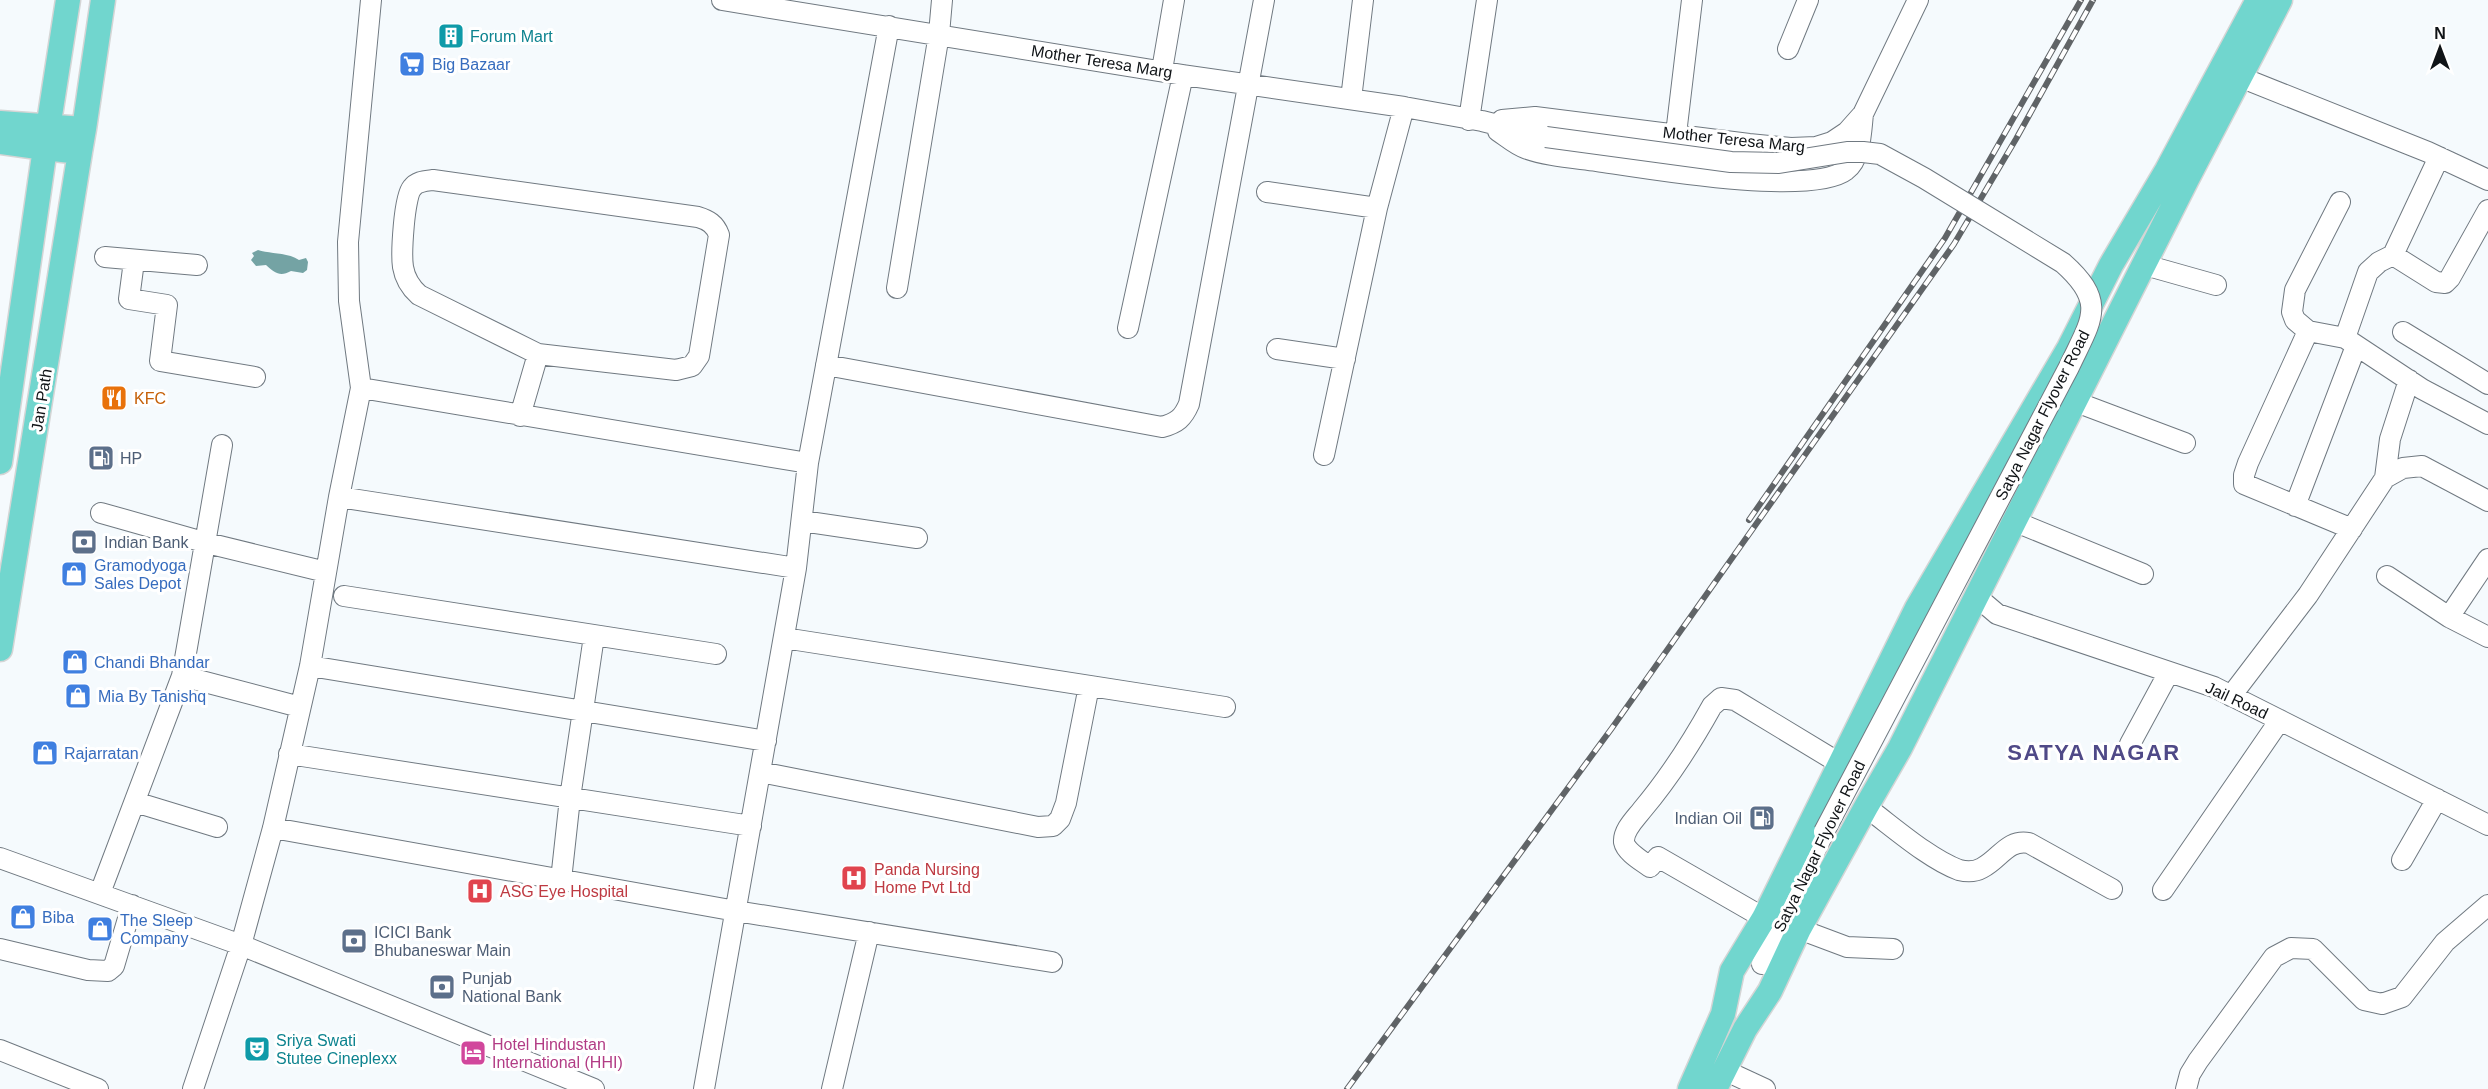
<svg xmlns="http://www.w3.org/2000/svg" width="2488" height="1089" font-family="Arial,sans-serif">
  <rect width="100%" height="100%" fill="#f5fafd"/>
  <!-- water -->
  <path fill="#74a3a4" d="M258,250C269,254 287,252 299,260L306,258L308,262L307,270L303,273L291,271C280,277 275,273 266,265L256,266L251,260L254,256L252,253Z"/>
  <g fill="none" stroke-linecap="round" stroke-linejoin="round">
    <defs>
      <path id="minor" d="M722,0L1183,75L1404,107L1482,121L1546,137
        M1788,49L1808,0
        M1162,70L1174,0
        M2240,77L2428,152L2488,180
        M1351,99L1363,0
        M1469,120L1487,0
        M1502,120L1535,117L1749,144L1791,148L1816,147L1832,142L1847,132L1863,114L1918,0
        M1498,131C1507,137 1516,145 1525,148C1545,156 1576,158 1597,161C1645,168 1811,197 1846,170C1861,159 1861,131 1863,114
        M1676,134L1692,0
        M1267,192L1377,208
        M2340,202L2295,290L2292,312L2295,320L2308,331L2345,338L2422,389L2488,424
        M2393,255L2436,282L2445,283L2450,278L2488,210
        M105,257L197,265
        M134,261L129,299L167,305L160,361L255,377
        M2145,265L2216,285
        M897,288L939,34L942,0
        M1128,328L1183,75
        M2308,331L2248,463L2244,475V484L2352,529
        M2403,332L2488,384
        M2345,338L2368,272L2379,262L2393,255L2439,157
        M1277,349L1345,359
        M826,365L1162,427C1177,423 1183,418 1189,404L1264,0
        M361,388L808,463
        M2076,402L2185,443
        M520,416L538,354L676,370L692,366L699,356L719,235C715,224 708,220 698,217L433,180C425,181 417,181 412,188C404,197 401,254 403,267C405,279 410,287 419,295L538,354
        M1324,455L1377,208L1404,107
        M2385,478L2390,439L2409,380
        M339,497L796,568
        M2295,506L2356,346
        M101,513L207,543L326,572
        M802,521L917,538
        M2016,522L2143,574
        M2488,559L2449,617L2488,637
        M2387,576L2449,617
        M344,596L716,654
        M1977,597L1997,614L2214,687L2488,825
        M784,638L1225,707
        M310,666L766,741
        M182,676L300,707
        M2231,696L2308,595L2385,478L2403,468L2422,466L2488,501
        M2130,744L2169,672
        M289,754L751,826
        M760,772L1038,827L1053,826L1060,819L1066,803L1089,686
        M135,802L217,827
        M1866,807C1892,826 1929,859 1959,870C1967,872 1975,872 1982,868C2000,859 2007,839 2029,843L2112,889
        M273,828L736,911L1052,962
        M0,858L241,945L594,1089
        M2402,860L2437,799
        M561,880L570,798L594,636
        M2163,890L2280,720
        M100,893L182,676L222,445
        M1764,918L1658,857L1650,867C1642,861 1626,852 1624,842C1623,830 1636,818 1642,810C1669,778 1692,742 1712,706L1721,698L1735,700L1839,763
        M1799,929L1847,947L1893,949
        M0,949L88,970L108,971L114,966L132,905
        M1762,964L1824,832
        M0,1050L98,1089
        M1724,1070L1765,1089
        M193,1089L241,945L273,828L310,666L339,497L361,388L349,301L348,242L371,0
        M704,1089L796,568L808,463L889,26
        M832,1089L869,932
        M2186,1089L2190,1074L2198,1061L2274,957L2291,948L2313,949L2364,1000L2382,1004L2402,997L2445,942L2488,905"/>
      <path id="major" d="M0,123L84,129L80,152L45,148L68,0
        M84,129L103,0
        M0,142L45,148L0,462
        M0,649L80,152
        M1690,1089L1723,1014L1732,971L1764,918L1917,608L2069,348L2111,265L2167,170L2258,0
        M1715,1089L1745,1029L1770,991L1799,929L1866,807L1900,748L2187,179L2280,0"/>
    </defs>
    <!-- minor casing -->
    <use href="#minor" stroke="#707981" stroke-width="22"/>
    <!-- major casing -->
    <use href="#major" stroke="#d4d5d5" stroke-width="27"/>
    <!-- minor -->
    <use href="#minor" stroke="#fff" stroke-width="20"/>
    <!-- major -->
    <use href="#major" stroke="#71d6ce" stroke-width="24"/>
    <defs>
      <path id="rail" d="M1749,520L1945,238L2081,0
        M1347,1089L1612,728L1954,244L2016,139L2093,0"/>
    </defs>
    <!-- rail casing -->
    <use href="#rail" stroke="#606467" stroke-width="6"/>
    <!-- rail -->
    <use href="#rail" stroke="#fff" stroke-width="4" stroke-dasharray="11" stroke-linecap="butt"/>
    <defs>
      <path id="minor-bridge" d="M1546,137L1731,162L1779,163L1847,152H1863L1880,154L1924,178L2063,263C2108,303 2091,320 2069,367L1824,832"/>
    </defs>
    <!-- minor-bridge casing -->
    <use href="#minor-bridge" stroke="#707981" stroke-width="22" stroke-linecap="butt"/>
    <!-- minor-bridge -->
    <use href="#minor-bridge" stroke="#fff" stroke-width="20"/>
  </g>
  <!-- icons -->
  <defs>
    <symbol id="building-square" viewBox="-11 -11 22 22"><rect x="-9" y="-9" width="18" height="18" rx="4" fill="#0f9aa8" stroke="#fff"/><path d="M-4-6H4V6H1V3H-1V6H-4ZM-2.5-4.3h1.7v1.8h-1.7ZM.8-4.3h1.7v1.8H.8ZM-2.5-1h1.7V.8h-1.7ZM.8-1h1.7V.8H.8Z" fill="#fff"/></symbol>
    <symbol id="supermarket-square" viewBox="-11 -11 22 22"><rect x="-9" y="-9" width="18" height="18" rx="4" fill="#3f7fe0" stroke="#fff"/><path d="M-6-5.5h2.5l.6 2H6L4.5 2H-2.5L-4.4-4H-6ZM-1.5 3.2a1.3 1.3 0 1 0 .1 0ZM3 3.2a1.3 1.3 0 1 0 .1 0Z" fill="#fff"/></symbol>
    <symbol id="restaurant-square" viewBox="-11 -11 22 22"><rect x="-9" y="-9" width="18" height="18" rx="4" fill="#e8710a" stroke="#fff"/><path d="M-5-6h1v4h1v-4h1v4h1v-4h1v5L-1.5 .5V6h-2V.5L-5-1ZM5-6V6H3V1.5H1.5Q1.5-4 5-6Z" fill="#fff"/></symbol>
    <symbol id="fuel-square" viewBox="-11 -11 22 22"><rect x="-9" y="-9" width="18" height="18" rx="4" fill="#5c6f8a" stroke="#fff"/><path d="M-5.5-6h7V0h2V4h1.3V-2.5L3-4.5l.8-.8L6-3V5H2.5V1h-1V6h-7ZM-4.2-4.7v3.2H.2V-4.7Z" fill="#fff"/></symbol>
    <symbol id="bank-square" viewBox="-11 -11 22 22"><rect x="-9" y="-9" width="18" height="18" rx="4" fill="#5c6f8a" stroke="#fff"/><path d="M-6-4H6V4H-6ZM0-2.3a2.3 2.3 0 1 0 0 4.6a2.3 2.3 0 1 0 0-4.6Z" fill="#fff"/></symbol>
    <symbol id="shop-square" viewBox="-11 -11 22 22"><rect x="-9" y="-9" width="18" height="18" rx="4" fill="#3f7fe0" stroke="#fff"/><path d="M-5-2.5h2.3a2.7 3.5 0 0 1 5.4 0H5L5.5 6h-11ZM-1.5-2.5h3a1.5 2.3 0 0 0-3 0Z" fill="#fff"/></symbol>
    <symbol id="hospital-square" viewBox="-11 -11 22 22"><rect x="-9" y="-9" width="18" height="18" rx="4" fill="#e0444e" stroke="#fff"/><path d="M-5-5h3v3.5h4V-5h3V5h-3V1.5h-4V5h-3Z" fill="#fff"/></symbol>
    <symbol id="theatre-square" viewBox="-11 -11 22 22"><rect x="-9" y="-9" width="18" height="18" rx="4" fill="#0f9aa8" stroke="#fff"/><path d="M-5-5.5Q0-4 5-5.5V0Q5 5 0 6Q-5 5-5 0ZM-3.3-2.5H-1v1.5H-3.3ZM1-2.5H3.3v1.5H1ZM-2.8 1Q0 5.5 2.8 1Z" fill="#fff"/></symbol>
    <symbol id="hotel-square" viewBox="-11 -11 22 22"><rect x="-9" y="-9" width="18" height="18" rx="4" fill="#d1479c" stroke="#fff"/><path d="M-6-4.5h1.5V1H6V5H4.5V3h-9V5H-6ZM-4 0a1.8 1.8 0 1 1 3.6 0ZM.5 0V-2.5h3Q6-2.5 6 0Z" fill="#fff"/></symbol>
  </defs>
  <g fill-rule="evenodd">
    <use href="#building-square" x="436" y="21" width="30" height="30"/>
    <use href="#supermarket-square" x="397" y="49" width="30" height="30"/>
    <use href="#restaurant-square" x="99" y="383" width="30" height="30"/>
    <use href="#fuel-square" x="86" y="443" width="30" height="30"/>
    <use href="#bank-square" x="69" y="527" width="30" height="30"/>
    <use href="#shop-square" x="59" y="559" width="30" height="30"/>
    <use href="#shop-square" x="60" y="647" width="30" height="30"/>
    <use href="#shop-square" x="63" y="681" width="30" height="30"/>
    <use href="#shop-square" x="30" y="738" width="30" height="30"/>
    <use href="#fuel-square" x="1747" y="803" width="30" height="30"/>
    <use href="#hospital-square" x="839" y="863" width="30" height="30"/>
    <use href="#hospital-square" x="465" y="876" width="30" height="30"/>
    <use href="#shop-square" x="8" y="902" width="30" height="30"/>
    <use href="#shop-square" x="85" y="914" width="30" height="30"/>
    <use href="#bank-square" x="339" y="926" width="30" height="30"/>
    <use href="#bank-square" x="427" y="972" width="30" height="30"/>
    <use href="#theatre-square" x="242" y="1034" width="30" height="30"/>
    <use href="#hotel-square" x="458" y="1038" width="30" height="30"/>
  </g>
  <g text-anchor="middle" stroke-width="6" stroke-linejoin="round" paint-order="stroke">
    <!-- culture labels -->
    <g font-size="16" fill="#0d838f" stroke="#fff" text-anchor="start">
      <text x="470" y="42">Forum Mart</text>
      <text x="276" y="1046">Sriya Swati<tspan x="276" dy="18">Stutee Cineplexx</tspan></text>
    </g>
    <!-- street labels -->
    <g font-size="16" fill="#101417" stroke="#fff">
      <text transform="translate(1102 61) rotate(9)" y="6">Mother Teresa Marg</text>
      <text transform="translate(1734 139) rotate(6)" y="6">Mother Teresa Marg</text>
      <text transform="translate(41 400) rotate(-81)" y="6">Jan Path</text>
      <text transform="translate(2042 415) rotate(-63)" y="6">Satya Nagar Flyover Road</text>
      <text transform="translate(2237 700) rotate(25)" y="6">Jail Road</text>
      <text transform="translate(1819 846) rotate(-64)" y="6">Satya Nagar Flyover Road</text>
    </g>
    <!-- shop labels -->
    <g font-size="16" fill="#366cbe" stroke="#fff" text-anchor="start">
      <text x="432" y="70">Big Bazaar</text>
      <text x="94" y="571">Gramodyoga<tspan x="94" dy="18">Sales Depot</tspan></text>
      <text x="94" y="668">Chandi Bhandar</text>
      <text x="98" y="702">Mia By Tanishq</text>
      <text x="64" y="759">Rajarratan</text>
      <text x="42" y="923">Biba</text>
      <text x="120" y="926">The Sleep<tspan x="120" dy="18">Company</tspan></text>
    </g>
    <!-- food labels -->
    <g font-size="16" fill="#c56008" stroke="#fff" text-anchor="start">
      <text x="134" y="404">KFC</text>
    </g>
    <!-- service labels -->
    <g font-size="16" fill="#4e5e75" stroke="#fff" text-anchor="start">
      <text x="120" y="464">HP</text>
      <text x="104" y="548">Indian Bank</text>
      <text x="1742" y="824" text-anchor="end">Indian Oil</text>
      <text x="374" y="938">ICICI Bank<tspan x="374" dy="18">Bhubaneswar Main</tspan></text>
      <text x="462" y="984">Punjab<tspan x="462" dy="18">National Bank</tspan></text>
    </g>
    <!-- health labels -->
    <g font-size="16" fill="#be3a42" stroke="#fff" text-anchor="start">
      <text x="874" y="875">Panda Nursing<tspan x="874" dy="18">Home Pvt Ltd</tspan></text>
      <text x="500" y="897">ASG Eye Hospital</text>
    </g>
    <!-- hotel labels -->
    <g font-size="16" fill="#b23c85" stroke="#fff" text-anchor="start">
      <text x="492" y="1050">Hotel Hindustan<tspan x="492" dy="18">International (HHI)</tspan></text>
    </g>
    <!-- district labels -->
    <g font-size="22" font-weight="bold" letter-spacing="1.5" fill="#4f4987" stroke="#fff">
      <text x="2094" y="760">SATYA NAGAR</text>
    </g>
  </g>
  <!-- north arrow -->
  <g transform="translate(2440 48)" stroke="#ffffff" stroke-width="4.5" paint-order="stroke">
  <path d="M0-4.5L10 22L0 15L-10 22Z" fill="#101417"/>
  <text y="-9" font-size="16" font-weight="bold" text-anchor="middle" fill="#101417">N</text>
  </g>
</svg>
